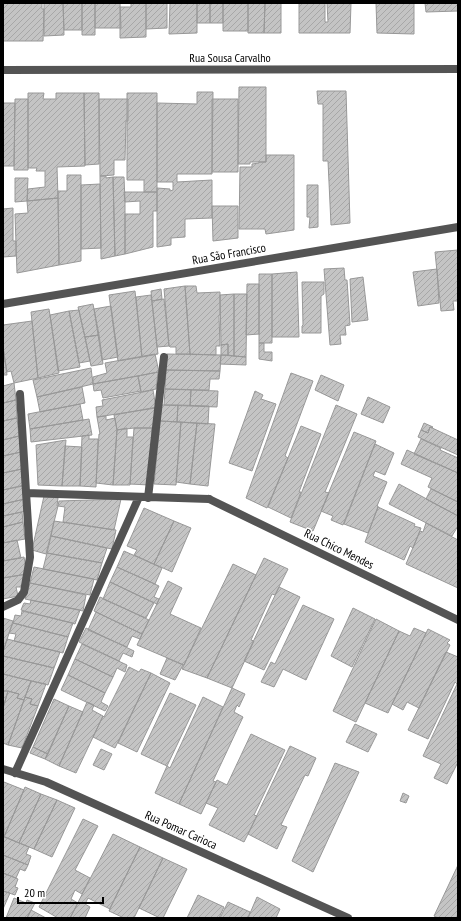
<svg xmlns="http://www.w3.org/2000/svg" width="461" height="921" font-family="'PT Sans Narrow',sans-serif">
  <defs>
    <pattern id="building-hatch" width="6" height="6" patternUnits="userSpaceOnUse"><rect width="6" height="6" fill="#c4c4c4"/><path d="M-1 1l2-2M0 6l6-6M5 7l2-2" fill="none" stroke="#a7a7a7"/></pattern>
  </defs>
  <rect width="100%" height="100%" fill="#fff"/>
  <!-- building -->
  <path fill="url(#building-hatch)" stroke="#989898" d="M3,3H42V9H44L43,41H3Z
    M44,3H63L64,35L44,36Z
    M63,3H82V30H64Z
    M82,3H95V35H82Z
    M95,3H120L121,28H95Z
    M131,3H146V37L120,38V7H131Z
    M146,3H167V28L146,29Z
    M170,3H197V33L169,34Z
    M197,3H210V23H197Z
    M210,3H223V23H210Z
    M223,3H248V31H223Z
    M248,3H265L264,33H248Z
    M265,3H281V33H264Z
    M299,3H325V22H328L327,3H351L350,33H299Z
    M376,3H414V34L377,33Z
    M425,3H458V11L426,12Z
    M239,87H266V162H250V164H238Z
    M317,91H346L350,223L331,225L328,161H323V104H318Z
    M197,92H213L212,174H177V182L212,180V218L185,219V237L171,238V245L157,247V188L170,189V191L173,190V182H157V103L197,104Z
    M28,93H44L43,99H56V93H84L85,166L57,167L58,198L27,201L28,189L45,187V171H36L37,168H28Z
    M84,93H99V164L85,165Z
    M127,93H157V192H144V180H127Z
    M15,99H28V170H14Z
    M99,99H128V121H126L125,160H114V175L100,176Z
    M212,99H238V172H212Z
    M3,103H15L14,166H3Z
    M266,155H294V230L266,234L265,229H239L240,167H252V164L259,163V162H266Z
    M67,175H81V261L59,265L58,191H67Z
    M100,176H106V178L113,177L115,256L101,259Z
    M113,177H124L125,202V254L115,256Z
    M15,178H28L27,201L15,202Z
    M100,184L101,248L81,249V185Z
    M307,185H318V227L309,228L310,217H307Z
    M124,192H157V211H153V247L125,254V214H140V201L125,202Z
    M3,193V209L13,208V241H16V256L3,257Z
    M58,198L59,265L17,273L15,214L28,213L27,201Z
    M212,206H238V238L213,241Z
    M458,250V301H453L454,310L441,311L435,252Z
    M344,268L345,280H347L350,325L345,326L346,335H340L341,344L330,345L324,269Z
    M437,269L439,303L418,306L413,272Z
    M297,272L299,337H272V274Z
    M259,274H272V343H259Z
    M363,277L368,320L352,322L350,279Z
    M302,282H324V294L321,296V333H302V326L303,325Z
    M247,284H259V334L246,335Z
    M185,286L190,354H176V347H170L169,346L164,289Z
    M185,286H196L197,293L220,292V315H219L220,346H216V355L190,354Z
    M161,289L162,299L152,301L151,291Z
    M135,291L142,357L118,361L109,295Z
    M234,294H247L246,357L234,356Z
    M234,294V356L228,355V344L221,345L220,295Z
    M151,295L158,354L142,357L136,297Z
    M164,299L169,346L157,347L152,301Z
    M93,304L99,335L85,337L78,307Z
    M111,306L118,357L102,360L94,309Z
    M49,309L59,373L38,378L31,312Z
    M79,310L90,361L79,363L69,311Z
    M69,311L80,367L58,371L50,315Z
    M32,321L38,378L14,383L11,371L7,372L3,347V325Z
    M99,335L103,364L91,366L85,337Z
    M259,343H264V352H272V361L259,359Z
    M228,344V355H221V345Z
    M3,347L7,375H3Z
    M155,354L159,372L93,384V377L107,373L105,363Z
    M167,354L221,355L220,371L166,370Z
    M221,355L246,357V365L220,364Z
    M91,368L93,384L37,397L33,380Z
    M166,370L220,371L219,379H210L209,390L165,389Z
    M158,372L156,389L141,392L138,376Z
    M291,373L313,381L285,456L288,458L267,508L246,498Z
    M321,375L344,385L338,401L315,390Z
    M138,376L141,391L103,398L101,390L94,391L93,384Z
    M14,383L16,400L3,403V386Z
    M82,387L85,403L40,412L37,397Z
    M165,389L191,390L190,406L164,405Z
    M153,390L156,408L97,417L96,407L103,406L102,400Z
    M191,390L218,391L217,407L190,406Z
    M255,391L263,395L261,399L276,404L252,471L229,463Z
    M368,397L390,407L383,423L361,414Z
    M16,400L17,418L3,421V403Z
    M80,404L83,420L30,429L28,414Z
    M161,405H178L177,422L160,421Z
    M178,405L209,406L208,424L177,422Z
    M336,405L357,414L325,492L329,493L313,531L290,522Z
    M157,407L155,428H134L117,430L114,415Z
    M106,416V420L115,418L117,430L113,485L96,483L99,434H100L97,417Z
    M17,418L19,436L3,440V421Z
    M89,419L92,435L31,442L30,429Z
    M160,421L181,422L176,485L154,484Z
    M181,422L197,423L190,484L176,482Z
    M197,423L215,424L208,486L190,484Z
    M424,423L433,427L432,428L430,427L428,433L421,430Z
    M301,426L321,434L299,492H301L291,518L268,507Z
    M430,427L458,440V455L418,437L421,430L428,433Z
    M127,428V437H133L130,485H113L117,430Z
    M134,428H152L149,485L130,484Z
    M354,432L376,441L343,525L331,520L333,516L321,511Z
    M89,435V439H98L96,487L80,486L82,436Z
    M19,436L21,452L3,456V440Z
    M421,439L441,448L440,450L458,458V473L414,454Z
    M66,440L62,486L38,485L36,445Z
    M375,444L394,453L385,475L375,471L373,476L387,482L377,506H378V507L368,533L344,524Z
    M65,446L82,447L80,486H62Z
    M407,450L458,473V502L428,487L432,478L401,464Z
    M21,452L22,469L3,473V456Z
    M22,469L24,485L3,490V473Z
    M399,484L458,516V526L452,536L389,504Z
    M23,486L25,499L3,504V490Z
    M431,489L458,502V516L426,499Z
    M44,496L58,498L57,506H58L46,554L32,550Z
    M25,499L26,511L3,516V504Z
    M121,499L114,530L63,522L65,507L58,506L59,501Z
    M378,507L415,524L414,526L421,528L413,548L410,546L404,560L365,542Z
    M144,508L174,521L154,564L134,555L137,550L127,546Z
    M22,512L23,522L3,527V516Z
    M54,521L116,530L112,549L51,536Z
    M174,521L191,528L172,572L154,564Z
    M23,522L25,539L3,543V527Z
    M426,523L458,540V588L406,564L420,531L423,532Z
    M51,536L107,548L102,563L47,553Z
    M17,540L21,558L3,561V543Z
    M124,551L162,568L155,584L117,567Z
    M47,553L102,563L97,580L43,569Z
    M24,557L27,574L3,578V561Z
    M264,558L288,569L275,595L272,594L251,640L254,641L232,688L207,678Z
    M233,564L256,575L207,678L182,669Z
    M34,567L94,579L90,595L30,583Z
    M117,567L159,586L154,597L159,599L157,604L110,582Z
    M27,574L22,587H16L18,596L3,599V578Z
    M168,581L182,588L170,614L201,628L184,665L137,645Z
    M110,582L154,603L146,618L103,599Z
    M30,583L86,595L83,611L25,599Z
    M279,587L300,597L264,670L244,661Z
    M100,597L149,620L142,634L94,611Z
    M31,600L80,610L75,624L21,610L23,605L24,603L30,604Z
    M303,605L334,619L306,680L283,669L274,687L261,682L271,662L275,664Z
    M353,608L375,619L352,667L331,656Z
    M22,611L73,623L68,637L13,623L15,615L21,616Z
    M96,612L142,634L140,639L132,636L127,647L88,630Z
    M3,618L13,621L3,652Z
    M376,619L399,631L356,722L333,711Z
    M13,623L68,637L63,653L14,641L16,634L9,633Z
    M86,628L134,651L132,657L123,653L119,661L79,642Z
    M414,628L426,633L388,713L365,703L399,631L410,636Z
    M428,629L450,640L447,643L450,645L419,708L407,702L403,710L392,704Z
    M7,639L60,652L54,668L3,656V652Z
    M82,644L127,665L125,672L117,668L113,677L75,659Z
    M446,652L458,657V682L457,684L455,682L428,739L408,730Z
    M3,656L54,668L48,685L3,674Z
    M167,658L183,665L175,680L160,674Z
    M75,659L113,677L105,693L68,675Z
    M129,667L139,672L141,669L151,673L115,748L93,737L103,716L104,717Z
    M151,673L170,683L137,752L118,743Z
    M3,674L31,681L24,700L17,698L19,694L8,691H3Z
    M68,675L105,693L101,702L108,706L105,711L61,690Z
    M31,681L46,684L38,706L30,704L32,699L25,697Z
    M458,682V764H457L447,784L434,778L441,764L423,756Z
    M232,688L245,694L239,707L237,705L234,712L243,717L213,781L216,782L201,814L179,804Z
    M3,691H8L3,708Z
    M8,691L19,694L17,698L24,700L8,745L3,743V708Z
    M170,693L196,705L167,766L141,754Z
    M25,697L32,699L30,704L38,706L22,748L8,745Z
    M203,697L223,707L179,804L155,793L167,766L170,768Z
    M54,699L69,706L48,754L33,747Z
    M87,702L94,705L92,710L103,716L76,773L59,766Z
    M69,706L83,712L59,766L45,759Z
    M355,724L377,734L368,752L346,742Z
    M251,734L285,750L254,815L257,816L244,842L209,825L218,808L206,803L217,780L227,785Z
    M290,746L316,758L308,776L305,775L281,825L287,827L277,849L248,834Z
    M33,747L48,754L45,759L30,753Z
    M101,749L112,754L104,770L93,765Z
    M335,763L359,772L313,872L292,861Z
    M4,782L24,790L4,837L3,784Z
    M25,787L41,794L19,843L4,837Z
    M403,793L409,796L406,803L400,801Z
    M41,794L57,800L34,849L19,843Z
    M57,800L75,808L52,857L34,849Z
    M83,819L98,826L75,870L90,878L82,894L75,890L71,899L78,903L70,918H58L39,907Z
    M113,834L140,847L110,908V909L88,898L85,904L90,907L85,918H70Z
    M3,836L29,847L26,854L31,856L28,865L3,855Z
    M140,847L163,858L134,918H124L109,911Z
    M3,855L28,865L25,871L20,869L16,878L3,873Z
    M163,858L187,869L163,918H160L139,908Z
    M458,865V914L456,918H438L434,916Z
    M3,873L18,879L15,887L18,888L15,895L3,891Z
    M3,891L10,893L3,909Z
    M198,895L224,907L219,918H187Z
    M257,897L280,909L276,918H248Z
    M14,898L26,903L27,900L35,903L27,918H6Z
    M228,902L250,912L248,918H220Z
    M31,910L46,918H27Z"/>
  <g fill="none" stroke-linecap="round" stroke-linejoin="round">
    <!-- lane -->
    <path stroke="#545454" stroke-width="8" d="M26,493L209,499
      M148,498L164,357
      M3,607L18,600L24,592L30,557L20,394
      M15,773L139,497"/>
    <!-- street -->
    <path stroke="#545454" stroke-width="8" d="M3,70L458,69
      M3,304L458,227
      M209,499L458,620
      M3,769L46,782L348,918"/>
  </g>
  <g text-anchor="middle" stroke-width="3" stroke-linejoin="round" paint-order="stroke">
    <!-- street labels -->
    <g font-size="12" fill="#000" stroke="#fff">
      <text x="230" y="62">Rua Sousa Carvalho</text>
      <text transform="translate(229 254) rotate(-10)" y="4">Rua São Francisco</text>
      <text transform="translate(339 549) rotate(26)" y="4">Rua Chico Mendes</text>
      <text transform="translate(181 830) rotate(24)" y="4">Rua Pomar Carioca</text>
    </g>
  </g>
  <!-- border -->
  <rect width="461" height="921" fill="none" stroke="#000000" stroke-width="8"/>
  <!-- scale -->
  <path d="M18 897v6h85v-6" fill="none" stroke="#000000" stroke-width="2"/>
  <text x="24" y="897" font-size="12" fill="#000000" stroke="#ffffff" stroke-width="3" paint-order="stroke">20 m</text>
</svg>
